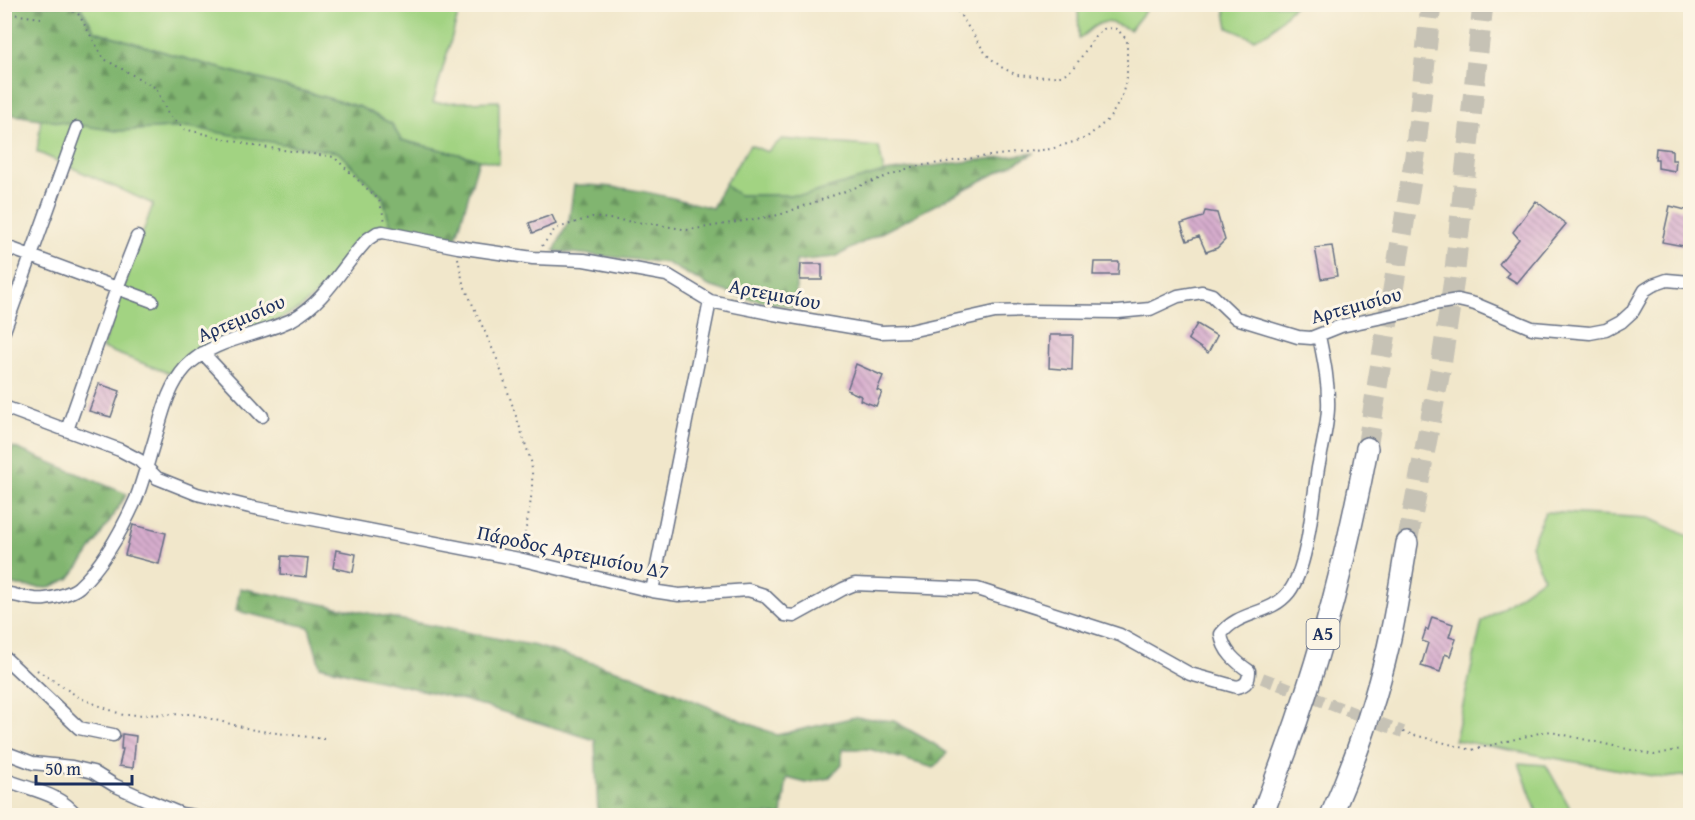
<svg xmlns="http://www.w3.org/2000/svg" width="1695" height="820" font-family="'Gentium Book Plus',serif">
  <defs>
    <pattern id="forest-firs" width="22" height="20" patternUnits="userSpaceOnUse" patternTransform="scale(1.5)"><rect width="22" height="20" fill="#81b570"/><path d="M5 1l3.5 6h-7zM16 11l3.5 6h-7z" fill="#69945f"/></pattern>
    <pattern id="building-back-hatch" width="6" height="6" patternUnits="userSpaceOnUse" patternTransform="scale(1.5)"><rect width="6" height="6" fill="#d7adcd"/><path d="M-1 5l2 2M0 0l6 6M5-1l2 2" fill="none" stroke="#ae8daa"/></pattern>
  </defs>
  <rect width="100%" height="100%" fill="#fcf5e5"/>
  <filter id="ink" filterUnits="userSpaceOnUse"><feTurbulence type="fractalNoise" baseFrequency=".0167" numOctaves="2"/><feDisplacementMap in="SourceGraphic" scale="12" xChannelSelector="R" yChannelSelector="G"/><feConvolveMatrix kernelMatrix="1 2 1 2 8 2 1 2 1" color-interpolation-filters="sRGB"/></filter>
  <filter id="wash" filterUnits="userSpaceOnUse"><feTurbulence type="fractalNoise" baseFrequency=".008" numOctaves="4" result="noise"/><feDisplacementMap in="SourceGraphic" scale="24" xChannelSelector="R" yChannelSelector="G"/><feGaussianBlur stdDeviation="1.35" result="paint"/><feColorMatrix in="noise" values="0 0 0 0 0 0 0 0 0 0 0 0 0 0 0 0 0 1.4 0 .05"/><feComposite in="paint" operator="in"/></filter>
  <g filter="url(#wash)">
    <rect width="100%" height="100%" fill="#f1e7cb"/>
    <!-- grass -->
    <path fill="#a2d382" stroke="#5e8170" stroke-width="1.5" d="M79,5H461L433,103L499,101V164L401,140L392,124L360,107L187,59L95,31Z
      M1078,5V4L1150,5L1130,30C1102,18 1102,19 1079,39Z
      M1224,5V4L1295,5L1269,32L1254,39L1228,28Z
      M41,118L117,131L188,127L338,152L383,197L388,217L394,230L381,229L318,293L299,309L174,375L102,348L153,204L37,152Z
      M782,139L879,147L884,172L806,195H739L724,185L750,145L767,152Z
      M1545,512L1649,518L1690,537V775L1664,778L1455,740L1482,622L1543,578L1531,545Z
      M1519,763L1546,765L1574,815H1538Z"/>
    <!-- forest -->
    <path fill="url(#forest-firs)" stroke="#4e7267" stroke-width="1.5" d="M5,5H79L95,31L187,59L360,107L392,124L401,140L479,159L456,239L394,230L388,217L383,197L338,152L288,145L188,127L117,131L8,114L5,110Z
      M1035,153L835,257L796,261V308L745,298L709,286L667,263L554,251L569,220L574,185C621,184 667,196 712,208L724,185L739,195H806L884,172Z
      M13,447L127,494L87,556L69,579L48,588L18,586L5,583V463Z
      M240,588L536,646L629,674L777,735L855,717L894,721L934,744L947,753L934,768L869,749H842V764L829,778L806,783L787,778L782,815H598L595,740L464,700L320,666L309,627L236,611Z"/>
    <g id="blocks">
      <!-- building -->
      <path fill="url(#building-back-hatch)" d="M1656,148L1672,150V160H1676L1675,171L1658,168V159H1655Z
        M1536,201L1566,224L1517,283L1506,276L1509,273L1499,264L1519,239L1513,232Z
        M1670,206L1690,211L1689,247L1662,242Z
        M1205,211L1217,213L1225,240L1217,248L1206,252L1199,236L1187,241L1181,224L1203,217Z
        M552,215L556,224L533,233L529,223Z
        M1332,246L1337,276L1321,279L1315,248Z
        M1094,262H1119L1118,275H1093Z
        M801,264H822V280H800Z
        M1197,324L1217,336L1208,353L1188,339Z
        M1050,335H1073L1072,370L1049,368Z
        M856,364L883,376L877,390L882,392L876,406L860,400L861,396L847,390Z
        M99,384L120,391L111,417L89,411Z
        M133,525L166,533L159,564L125,555Z
        M336,550L356,554L353,572L333,568Z
        M282,556L308,558L306,577L281,574Z
        M1432,617L1453,624L1449,637L1456,639L1450,656L1445,654L1440,672L1421,666L1428,643L1422,641L1426,629L1428,630Z
        M122,734L136,736L133,768L119,766L123,749H121Z"/>
    </g>
  </g>
  <g filter="url(#ink)">
    <use href="#blocks" fill-opacity="0" stroke="#666f84" stroke-width="1.5"/>
    <g fill="none" stroke-linecap="round" stroke-linejoin="round">
      <!-- minor-tunnel -->
      <path stroke="#c6c2b5" stroke-width="12" stroke-dasharray="12 6" stroke-linecap="butt" d="M1262,678L1403,732"/>
      <!-- motorway-tunnel -->
      <path stroke="#c6c2b5" stroke-width="21" stroke-dasharray="21 10" stroke-linecap="butt" d="M1367,448L1415,156L1431,4
        M1407,543L1441,366L1454,279L1483,4"/>
      <defs>
        <path id="minor" d="M4,246L152,301
          M4,331L77,128
          M203,353L262,416
          M4,407L120,450L139,460L157,478L197,494L250,507L519,559L652,591L679,595L748,590L764,595L785,615L794,616L843,589L855,584L977,589L1120,635L1190,674L1237,687C1247,685 1249,680 1249,671C1236,662 1223,651 1221,634C1239,610 1270,616 1289,592C1308,568 1313,499 1318,468C1322,448 1327,428 1328,409C1329,384 1324,360 1319,336
          M67,430L117,288L137,237
          M652,591L710,301
          M4,593C17,595 33,601 45,599C55,598 72,593 79,587C103,565 123,528 136,499C143,481 148,461 154,442C162,416 167,388 186,367C215,337 258,337 293,319C326,301 343,265 368,239L377,233L383,232L458,247L533,258L584,260L667,275L710,301L774,314L881,332L910,331L995,312L1030,311L1118,312L1150,309L1178,296L1202,292L1212,295L1236,318L1298,337L1311,338L1341,326L1411,311L1433,304L1458,300L1475,304L1532,328L1590,333L1606,330L1621,322L1633,311L1645,290L1653,285L1667,280L1690,282
          M4,657L79,728L113,735
          M4,752L33,763L72,767L93,772L114,785L147,800L181,814L194,816
          M4,779C29,790 59,792 77,816"/>
        <path id="motorway" d="M1262,816C1270,794 1278,773 1286,751C1322,653 1348,550 1367,448
          M1331,816C1357,756 1379,693 1392,629C1398,600 1402,571 1407,543"/>
      </defs>
      <!-- minor casing -->
      <use href="#minor" stroke="#666f84" stroke-width="15"/>
      <!-- motorway casing -->
      <use href="#motorway" stroke="#666f84" stroke-width="24"/>
      <!-- path -->
      <path stroke="#666f84" stroke-width="2" stroke-dasharray="1.5 4.5" stroke-linecap="butt" d="M63,4L79,15L104,59L156,88L168,114L184,129L255,146L334,157L379,200L385,221
        M4,13L41,18
        M542,246L555,229L592,217L652,224L689,230L779,215L912,167L980,157L1051,149L1086,138L1109,119L1121,99L1127,77V40L1117,29L1105,28L1095,36L1074,68L1061,76L1037,77L1017,75L1001,67L986,54L953,4
        M458,258L463,283L497,359L531,461C535,490 528,518 522,547
        M37,670L80,698L123,715L192,714L254,730L324,739
        M1403,732L1472,750L1547,731L1654,755L1690,747"/>
      <!-- minor -->
      <use href="#minor" stroke="#fff" stroke-width="12"/>
      <!-- motorway -->
      <use href="#motorway" stroke="#fff" stroke-width="21"/>
    </g>
  </g>
  <g text-anchor="middle" stroke-width="6" stroke-linejoin="round" paint-order="stroke">
    <!-- shield labels -->
    <rect fill="#fcf5e5" stroke="#5e6a86" stroke-width="1.5" x="1306.5" y="619" width="33" height="30" rx="4.5"/>
    <g font-size="18" font-weight="bold" fill="#1b2f5e">
      <text x="1323" y="640">Α5</text>
    </g>
    <!-- street labels -->
    <g font-size="20" fill="#1b2f5e" stroke="#fcf5e5">
      <text transform="translate(775 294) rotate(11)" y="7">Αρτεμισίου</text>
      <text transform="translate(1356 305) rotate(-15)" y="7">Αρτεμισίου</text>
      <text transform="translate(241 318) rotate(-23)" y="7">Αρτεμισίου</text>
      <text transform="translate(573 552) rotate(12)" y="7">Πάροδος Αρτεμισίου Δ7</text>
    </g>
  </g>
  <!-- margin -->
  <rect width="1695" height="820" fill="none" stroke="#fcf5e5" stroke-width="24"/>
  <!-- scale -->
  <path d="M36 775v9h96v-9" fill="none" stroke="#1b2f5e" stroke-width="3"/>
  <text x="45" y="775" font-size="18" fill="#1b2f5e" stroke="#fcf5e5" stroke-width="4.5" paint-order="stroke">50 m</text>
</svg>
